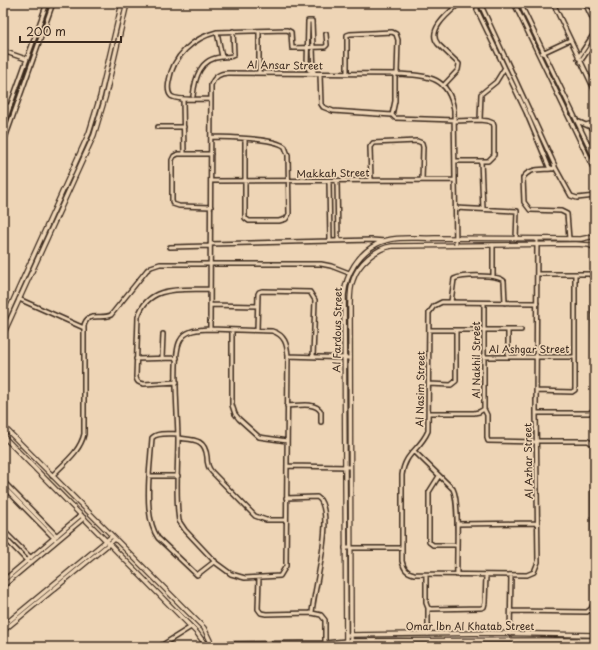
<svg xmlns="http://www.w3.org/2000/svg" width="598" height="650" font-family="'Playpen Sans',sans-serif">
  <rect width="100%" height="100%" fill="#eed5b6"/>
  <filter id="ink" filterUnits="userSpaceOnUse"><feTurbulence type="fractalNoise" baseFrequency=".025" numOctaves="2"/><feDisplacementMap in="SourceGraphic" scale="8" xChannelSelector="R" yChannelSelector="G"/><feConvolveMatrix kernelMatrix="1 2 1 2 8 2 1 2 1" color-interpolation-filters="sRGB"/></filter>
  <g filter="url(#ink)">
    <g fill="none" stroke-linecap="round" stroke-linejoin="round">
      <defs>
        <path id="minor" d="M477,3V10L526,112L549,167L553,169L555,166L480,3
          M514,3L595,172
          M520,3L595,159
          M553,3L595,91
          M585,3L595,24
          M259,31V73
          M217,32L222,57
          M3,51L26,59
          M542,53L570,40
          M578,58L595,32
          M580,62L595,40
          M314,71L309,70L307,67L308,21H312L314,74
          M320,74L321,104L323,107L333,111L392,115
          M347,74V35L350,34L392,32L396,34L398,40L397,74
          M395,74V101L392,115L395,118L455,120
          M443,86L458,70L459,64L438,44C426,30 450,12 460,3
          M193,96C195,78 200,58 222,57C227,56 230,58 234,55L233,31
          M183,99L184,154
          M211,99C203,99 177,101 171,96C168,93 168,86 169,81C173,56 193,38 217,32L287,30L291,32L292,48L325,47L327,45L326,34
          M3,104L10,107
          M480,120L481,94L496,82L504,69
          M577,121L595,129
          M586,125L589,124L595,126
          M3,126L47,3
          M158,127H184
          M211,137C226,137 275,138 285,147L288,155L289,214L286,219L279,221H249L245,218V139
          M3,144L53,3
          M211,154H178L174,156L172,160V201L173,204L179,206L211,207
          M455,161H488L494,155V126L493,123L488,121L480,120L455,121
          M481,161L483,209
          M555,167L571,196L577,198L595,196
          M551,169C542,170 528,168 523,178L524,202L530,210L561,211L567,214L569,239
          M371,180L370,147L373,143L417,141L422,143L423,147L422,180
          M211,181L455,180
          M329,181L330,241
          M337,181L338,240
          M455,208L517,211L516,239
          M210,244L372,240L385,241
          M170,247L210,246
          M493,276V245
          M19,299L84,328
          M451,302L454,279C462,275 498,274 504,281L505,303
          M537,303L442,302L434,306L429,313L428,431C420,450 405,452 402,475V561C404,569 406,572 414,574L527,575L534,572L538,562L536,413L537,239
          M210,305L257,306
          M210,329L272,331C285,335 287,344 288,356L286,566L280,576L245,578L231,574L216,563L185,530L179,521C175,495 178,466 178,439C178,418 172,356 180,341C186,329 198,330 210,329Z
          M210,329L211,85C214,77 219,73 228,73L397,74C427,76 448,75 454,110L456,245
          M232,330V405L235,414L239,419L259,437L287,441
          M257,330L258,294L259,292L262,291L310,292L315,300L313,357
          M429,330H521
          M288,356L350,358
          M483,357H575
          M508,357V330
          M136,359L177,358
          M162,359L163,334
          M177,382L144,384C138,383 137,382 136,377L138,317C148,284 182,290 210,289
          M429,384L451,385L456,381V331
          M536,391L572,392L575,390V274
          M287,406C296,406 316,401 321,412V422
          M484,409L487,415V438L488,441L536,442
          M429,413H474L479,412L484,409V303
          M536,413H589L593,411L595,406L593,276L589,274H537
          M178,438C193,440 205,438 207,457C207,463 208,468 212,472L255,516L266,520H286
          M414,451L453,489C460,502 456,556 457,575
          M287,466L350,467
          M52,476C64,463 80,452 84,434V326C87,311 101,320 111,315L147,270L151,267L160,264H321L331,266L349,273
          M149,476L152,438C157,432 170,434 178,434
          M178,476H149C148,495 147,522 158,538L197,575L215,561
          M439,476L429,492V542L433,545H456
          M3,481L57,536
          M3,486L55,539
          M286,498L317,497C337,509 313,592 312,613
          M457,524L537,523
          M3,530L31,558
          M3,536L28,562
          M345,548H402
          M426,575V603L428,608L431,609L481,608L484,607L485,603L486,576
          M259,577L258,609L261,613L266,614L312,613L321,615L325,620V643
          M3,581L81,515
          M3,586L84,518
          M511,611L587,612L591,609L594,602L593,444L588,441H536
          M428,634V608
          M510,634L511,575
          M212,644L325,643L346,641
          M159,647L191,627"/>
        <path id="tertiary" d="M594,318L595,317
          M3,323L89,133L100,97L122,3
          M3,335L94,135L105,98L127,3
          M3,426L204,628L213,647
          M3,436L197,633L207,647
          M3,626L112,536
          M3,631L115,539
          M348,635L490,633L595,635
          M349,641L595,640
          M346,647L344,295C346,274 358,254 377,244C393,235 417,239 435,238C484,238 532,239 581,239L595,236
          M351,647L350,305C350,297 350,288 353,280C358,264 376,248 392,246L576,244L589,245L595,248"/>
      </defs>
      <!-- minor casing -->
      <use href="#minor" stroke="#3b2a1e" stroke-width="6"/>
      <!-- tertiary casing -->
      <use href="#tertiary" stroke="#3b2a1e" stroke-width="6"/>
      <!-- minor -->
      <use href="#minor" stroke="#eed5b6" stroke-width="3"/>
      <!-- tertiary -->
      <use href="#tertiary" stroke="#eed5b6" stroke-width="3.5"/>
    </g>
  </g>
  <g text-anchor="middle" stroke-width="3.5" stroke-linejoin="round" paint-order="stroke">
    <!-- street labels -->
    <g font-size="10" fill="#3b2a1e" stroke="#eed5b6">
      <text transform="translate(285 65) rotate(1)" y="4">Al Ansar Street</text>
      <text transform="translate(333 173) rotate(-1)" y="4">Makkah Street</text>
      <text transform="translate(337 330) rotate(-89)" y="4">Al Fardous Street</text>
      <text x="529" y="353">Al Ashgar Street</text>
      <text transform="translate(476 360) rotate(-90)" y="4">Al Nakhil Street</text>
      <text transform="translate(420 389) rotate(-89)" y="4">Al Nasim Street</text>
      <text transform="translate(528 461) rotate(-91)" y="4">Al Azhar Street</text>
      <text x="470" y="630">Omar Ibn Al Khatab Street</text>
    </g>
  </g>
  <!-- margin -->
  <rect width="598" height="650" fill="none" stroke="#eed5b6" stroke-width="16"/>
  <rect x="8" y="8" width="582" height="634" fill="none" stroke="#3b2a1e" stroke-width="1.5" filter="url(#ink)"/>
  <!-- scale -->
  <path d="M20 36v6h101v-6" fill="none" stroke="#3b2a1e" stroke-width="2"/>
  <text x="26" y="36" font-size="12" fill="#3b2a1e" stroke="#eed5b6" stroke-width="3" paint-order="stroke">200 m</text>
</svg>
